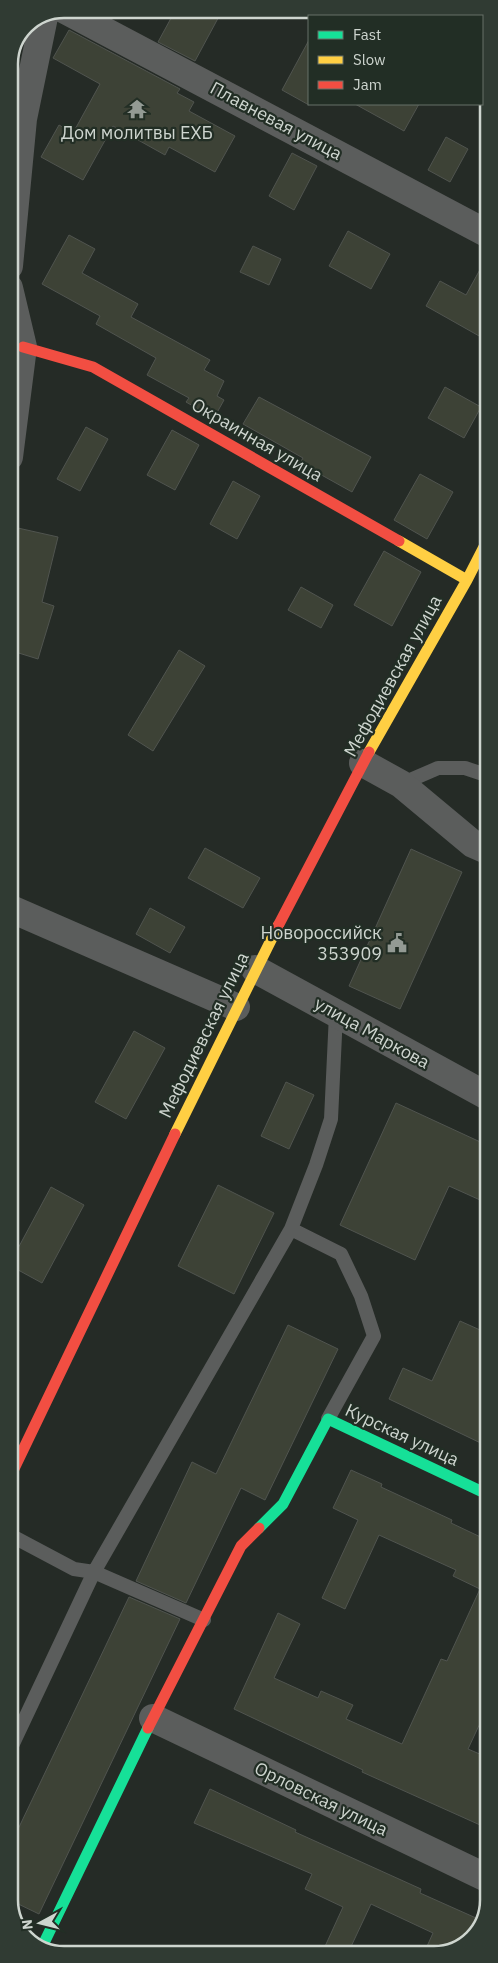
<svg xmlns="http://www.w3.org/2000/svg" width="498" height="1963" font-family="'IBM Plex Sans',sans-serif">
  <rect width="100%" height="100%" fill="#252b26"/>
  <!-- building -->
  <path fill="#3d4236" stroke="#50544f" d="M176,9H223L195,61L158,42Z
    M69,30L180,89L177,93L194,102L189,111L235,136L215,172L169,147L165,155L113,126L83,180L41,157L59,125L73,133L100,84L53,58Z
    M309,40V105L282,90Z
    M355,104H419L404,131Z
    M446,137L468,149L450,182L428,170Z
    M292,153L317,166L294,210L269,196Z
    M348,231L390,254L371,289L329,266Z
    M69,235L95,249L82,273L138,304L131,317L210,360L204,370L224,381L217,396L224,400L214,418L186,402L189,398L147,375L156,358L96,324L100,316L42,284Z
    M253,246L281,259L269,285L240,272Z
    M488,255V341L426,306L440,281L466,295Z
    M445,387L481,407L464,438L428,418Z
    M259,397L371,457L352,492L300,463L303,458L243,424Z
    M86,427L108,439L80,491L57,479Z
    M172,430L199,445L175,490L147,475Z
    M420,474L453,492L427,539L394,520Z
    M233,481L260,496L237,539L210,524Z
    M9,526L58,537L42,602L54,606L38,659L9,650Z
    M384,551L421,572L392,626L354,605Z
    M301,587L333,605L321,628L288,610Z
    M179,650L205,666L153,751L128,735Z
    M205,848L260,878L243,908L188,878Z
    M411,849L462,872L400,1009L349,986Z
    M150,908L185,927L170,953L136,934Z
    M134,1031L165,1048L126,1119L95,1102Z
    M286,1082L314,1095L289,1149L261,1136Z
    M396,1103L489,1146V1204L449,1186L415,1260L340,1225Z
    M218,1185L274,1213L234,1294L178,1266Z
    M51,1187L84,1205L42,1283L9,1265Z
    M460,1321L489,1334V1447L389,1399L403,1368L432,1381Z
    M288,1325L338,1349L266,1498L265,1500L241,1488L186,1603L136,1581L192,1462L216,1474Z
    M351,1470L382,1484L381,1487L452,1520L451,1523L489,1541V1704L468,1749L489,1758V1829L362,1772L363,1770L234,1709L278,1613L300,1624L274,1678L318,1698L321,1691L353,1705L346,1719L402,1744L441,1659L447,1661L480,1589L453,1576L456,1570L379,1535L345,1609L322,1598L358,1520L333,1508Z
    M129,1597L180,1619L39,1914L10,1900V1846Z
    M210,1789L296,1830L295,1832L421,1889L420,1893L476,1918L465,1941L445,1953H424L433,1933L371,1904L348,1953H322L343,1907L305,1889L312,1874L194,1823Z"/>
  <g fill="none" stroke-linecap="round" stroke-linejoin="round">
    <!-- lane -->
    <path stroke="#5b5d5c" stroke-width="14" d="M401,784L438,768H465L489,776
      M291,1229L341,1254L361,1296L374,1336L328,1419
      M10,1535L74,1569L94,1572L291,1229L316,1165L331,1119L336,1014
      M10,1750L94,1572L204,1620"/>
    <!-- street -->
    <path stroke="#5b5d5c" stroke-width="28" d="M63,9L488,234
      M9,266L23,119L44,17
      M9,288L23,347L9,457
      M363,763L401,784L473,844L489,851
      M9,908L236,1007
      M255,969L489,1097
      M153,1718L489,1879"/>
    <!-- fast -->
    <path stroke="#16e098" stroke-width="11" d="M259,1528L283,1504L328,1419L489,1495
      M42,1947L148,1728"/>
    <!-- slow -->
    <path stroke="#ffcf43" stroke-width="11" d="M399,541L467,580
      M369,752L467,580L489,537
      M175,1134L278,926"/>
    <!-- jam -->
    <path stroke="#f24e42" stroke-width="11" d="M23,347L93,367L399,541
      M278,926L369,752
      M10,1477L175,1134
      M148,1728L241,1546L259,1528"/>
  </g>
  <!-- icons -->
  <defs>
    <symbol id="temple-bare" viewBox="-9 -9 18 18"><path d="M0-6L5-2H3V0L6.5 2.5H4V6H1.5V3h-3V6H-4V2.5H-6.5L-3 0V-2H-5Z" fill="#939a94" stroke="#222e25" stroke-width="2.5" paint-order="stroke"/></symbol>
    <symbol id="civic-bare" viewBox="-9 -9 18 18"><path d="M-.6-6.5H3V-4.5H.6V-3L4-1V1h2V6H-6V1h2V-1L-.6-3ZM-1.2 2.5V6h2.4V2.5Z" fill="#939a94" stroke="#222e25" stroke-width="2.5" paint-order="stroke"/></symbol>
  </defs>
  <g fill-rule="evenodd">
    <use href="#temple-bare" x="123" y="95" width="28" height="28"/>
    <use href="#civic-bare" x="383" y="929" width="28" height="28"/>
  </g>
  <g text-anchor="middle" stroke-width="4.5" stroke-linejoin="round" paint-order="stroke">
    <!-- street labels -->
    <g font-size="18" fill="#ced5cf" stroke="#222e25">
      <text transform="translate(276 121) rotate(28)" y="6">Плавневая улица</text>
      <text transform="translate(257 440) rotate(30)" y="6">Окраинная улица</text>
      <text transform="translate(393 676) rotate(-61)" y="6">Мефодиевская улица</text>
      <text transform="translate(372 1033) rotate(29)" y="6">улица Маркова</text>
      <text transform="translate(204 1035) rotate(-64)" y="6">Мефодиевская улица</text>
      <text transform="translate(402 1435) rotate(25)" y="6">Курская улица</text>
      <text transform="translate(321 1799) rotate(26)" y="6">Орловская улица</text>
    </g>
    <!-- poi labels -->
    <g font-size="18" fill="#ced5cf" stroke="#222e25">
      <text x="137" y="139">Дом молитвы ЕХБ</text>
      <text x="382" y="939" text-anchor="end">Новороссийск<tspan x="382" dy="21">353909</tspan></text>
    </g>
  </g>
  <!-- crop -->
  <path d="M0 0H498V1963H0ZM64 18H434A46 46 0 0 1 480 64V1900A46 46 0 0 1 434 1946H64A46 46 0 0 1 18 1900V64A46 46 0 0 1 64 18Z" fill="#303b33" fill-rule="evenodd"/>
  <path fill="none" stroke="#ced5cf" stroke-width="2.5" d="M64 18H434A46 46 0 0 1 480 64V1900A46 46 0 0 1 434 1946H64A46 46 0 0 1 18 1900V64A46 46 0 0 1 64 18Z"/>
  <!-- legend -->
  <rect x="308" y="15" width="175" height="90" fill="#222e25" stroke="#677169"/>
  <rect x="318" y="31" width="25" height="8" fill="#16e098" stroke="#677169"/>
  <text x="353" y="40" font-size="15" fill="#ced5cf">Fast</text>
  <rect x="318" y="56" width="25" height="8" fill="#ffcf43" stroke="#677169"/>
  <text x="353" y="65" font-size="15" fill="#ced5cf">Slow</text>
  <rect x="318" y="81" width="25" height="8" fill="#f24e42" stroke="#677169"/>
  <text x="353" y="90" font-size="15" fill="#ced5cf">Jam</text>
  <!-- north arrow -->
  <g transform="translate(40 1923) rotate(263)" stroke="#222e25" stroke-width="4" paint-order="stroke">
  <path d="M0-4L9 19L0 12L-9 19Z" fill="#ced5cf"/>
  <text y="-8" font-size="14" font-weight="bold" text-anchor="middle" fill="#ced5cf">N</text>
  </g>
</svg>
